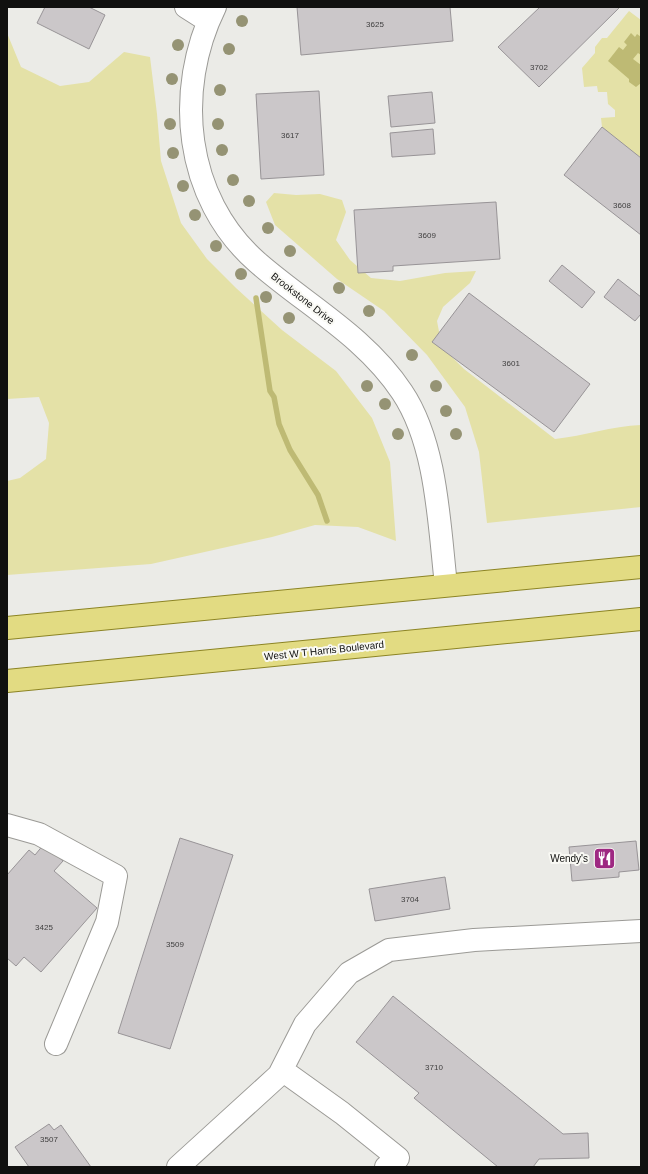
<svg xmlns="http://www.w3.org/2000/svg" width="648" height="1174" font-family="Arial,sans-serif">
  <rect width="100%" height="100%" fill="#ebebe7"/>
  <!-- green -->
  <path fill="#e4e1a7" d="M629,11L641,20V158L602,127L601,118L615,117V110L608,104L607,92H598L597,86L584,87L582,68L595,53V47L602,38H607Z
    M7,33L21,67L60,86L89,82L124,52L150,57L157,114L161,161L181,223L207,259L236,288L282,330L336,371L372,418L390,462L396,541L358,527L315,525L272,537L151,564L7,575V481L20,478L46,459L49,423L39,397L7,399Z
    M274,193L296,195L320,194L342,200L346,212L336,240L350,260L371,278L400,281L445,273L476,271L470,283L443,307L437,321L442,347L464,369L555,439C584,436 612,426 641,425V507L487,523L479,452L465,407L427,355L384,311L337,279L275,225L266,202Z"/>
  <!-- water -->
  <path fill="#beba74" d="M631,33L635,37L637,34L641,37V55L638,53L633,59L641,65V83L636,87L629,82V79L608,61L619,47L623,50L627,45L624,42Z"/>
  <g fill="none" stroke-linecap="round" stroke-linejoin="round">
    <!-- stream -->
    <path stroke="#beba74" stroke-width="5.5" d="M256,298L270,391L274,397L279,424L290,450L318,495L327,521"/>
  </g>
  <!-- building -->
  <path fill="#cbc7c9" stroke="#989497" d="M45,7H89L105,15L89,49L37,23Z
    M297,7H450L453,41L301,55Z
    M540,7H620L539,87L498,47Z
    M319,91L324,175L261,179L256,94Z
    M432,92L435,123L391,127L388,96Z
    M602,127L641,158V235L564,175Z
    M433,129L435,154L392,157L390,133Z
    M496,202L500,259L393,266V271L358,273L354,210Z
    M562,265L595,292L582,308L549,281Z
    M618,279L641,297V314L635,321L604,297Z
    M469,293L590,384L554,432L432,342Z
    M180,838L233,855L170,1049L118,1033Z
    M636,841L639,870L619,872V877L572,881L569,847Z
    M44,844L63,861L54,871L97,908L41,972L24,957L16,966L7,958V875L29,850L35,855Z
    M445,877L450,909L375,921L369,889Z
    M393,996L563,1134L588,1133L589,1158L539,1159L533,1167H498L414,1098L419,1093L356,1042Z
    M49,1124L54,1130L61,1125L91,1167H29L15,1147Z"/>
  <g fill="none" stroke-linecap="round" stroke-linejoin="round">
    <defs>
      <path id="minor" d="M186,7L208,21
        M215,7C174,90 184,198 257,262C306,305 365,336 402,392C437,444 439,524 446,585
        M7,825L39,834L116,876L107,922L56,1044
        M282,1070L342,1113L398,1158L386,1167
        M178,1167L279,1075L305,1024L349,973L389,950L474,940L641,931"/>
      <path id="major" d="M7,628L641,567
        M7,681L641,619"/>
    </defs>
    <!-- minor casing -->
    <use href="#minor" stroke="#9b9a96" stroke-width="24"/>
    <!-- major casing -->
    <use href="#major" stroke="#8c8424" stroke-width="24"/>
    <!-- minor -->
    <use href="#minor" stroke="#fff" stroke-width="22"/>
    <!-- major -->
    <use href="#major" stroke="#e2db82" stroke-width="22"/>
  </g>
  <!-- trees -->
  <g fill="#959374">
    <circle cx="242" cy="21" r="6"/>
    <circle cx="178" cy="45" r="6"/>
    <circle cx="229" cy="49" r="6"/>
    <circle cx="172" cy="79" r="6"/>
    <circle cx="220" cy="90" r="6"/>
    <circle cx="170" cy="124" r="6"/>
    <circle cx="218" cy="124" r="6"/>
    <circle cx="222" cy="150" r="6"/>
    <circle cx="173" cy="153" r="6"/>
    <circle cx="233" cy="180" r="6"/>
    <circle cx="183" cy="186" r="6"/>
    <circle cx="249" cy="201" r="6"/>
    <circle cx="195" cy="215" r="6"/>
    <circle cx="268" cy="228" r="6"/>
    <circle cx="216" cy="246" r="6"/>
    <circle cx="290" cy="251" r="6"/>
    <circle cx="241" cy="274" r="6"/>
    <circle cx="339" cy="288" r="6"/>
    <circle cx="266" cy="297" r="6"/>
    <circle cx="369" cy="311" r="6"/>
    <circle cx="289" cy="318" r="6"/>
    <circle cx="412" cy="355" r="6"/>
    <circle cx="367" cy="386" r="6"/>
    <circle cx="436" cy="386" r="6"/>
    <circle cx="385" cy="404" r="6"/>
    <circle cx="446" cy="411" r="6"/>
    <circle cx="398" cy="434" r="6"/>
    <circle cx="456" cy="434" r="6"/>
  </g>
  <!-- icons -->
  <defs>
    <symbol id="restaurant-square" viewBox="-11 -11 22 22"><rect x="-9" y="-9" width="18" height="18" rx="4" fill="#9e2882" stroke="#f9f9f4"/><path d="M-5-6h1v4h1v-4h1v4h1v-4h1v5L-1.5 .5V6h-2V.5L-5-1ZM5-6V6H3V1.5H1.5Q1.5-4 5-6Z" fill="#fff"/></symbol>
  </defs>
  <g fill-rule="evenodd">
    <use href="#restaurant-square" x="592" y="846" width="25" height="25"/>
  </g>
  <g text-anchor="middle" stroke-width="4" stroke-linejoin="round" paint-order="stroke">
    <!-- number labels -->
    <g font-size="8" fill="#3f3e3e">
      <text x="375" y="27">3625</text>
      <text x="539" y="70">3702</text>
      <text x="290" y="138">3617</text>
      <text x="622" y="208">3608</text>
      <text x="427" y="238">3609</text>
      <text x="511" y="366">3601</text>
      <text x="410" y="902">3704</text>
      <text x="44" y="930">3425</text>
      <text x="175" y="947">3509</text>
      <text x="434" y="1070">3710</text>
      <text x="49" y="1142">3507</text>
    </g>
    <!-- street labels -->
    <g font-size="10" fill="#10100f" stroke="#f9f9f4">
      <text transform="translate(303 298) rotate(38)" y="4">Brookstone Drive</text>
      <text transform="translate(324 650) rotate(-6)" y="4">West W T Harris Boulevard</text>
    </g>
    <!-- poi labels -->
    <g font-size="10" fill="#10100f" stroke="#f9f9f4" text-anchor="end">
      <text x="588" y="862">Wendy's</text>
    </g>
  </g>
  <!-- border -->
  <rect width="648" height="1174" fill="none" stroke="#10100f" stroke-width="16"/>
</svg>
